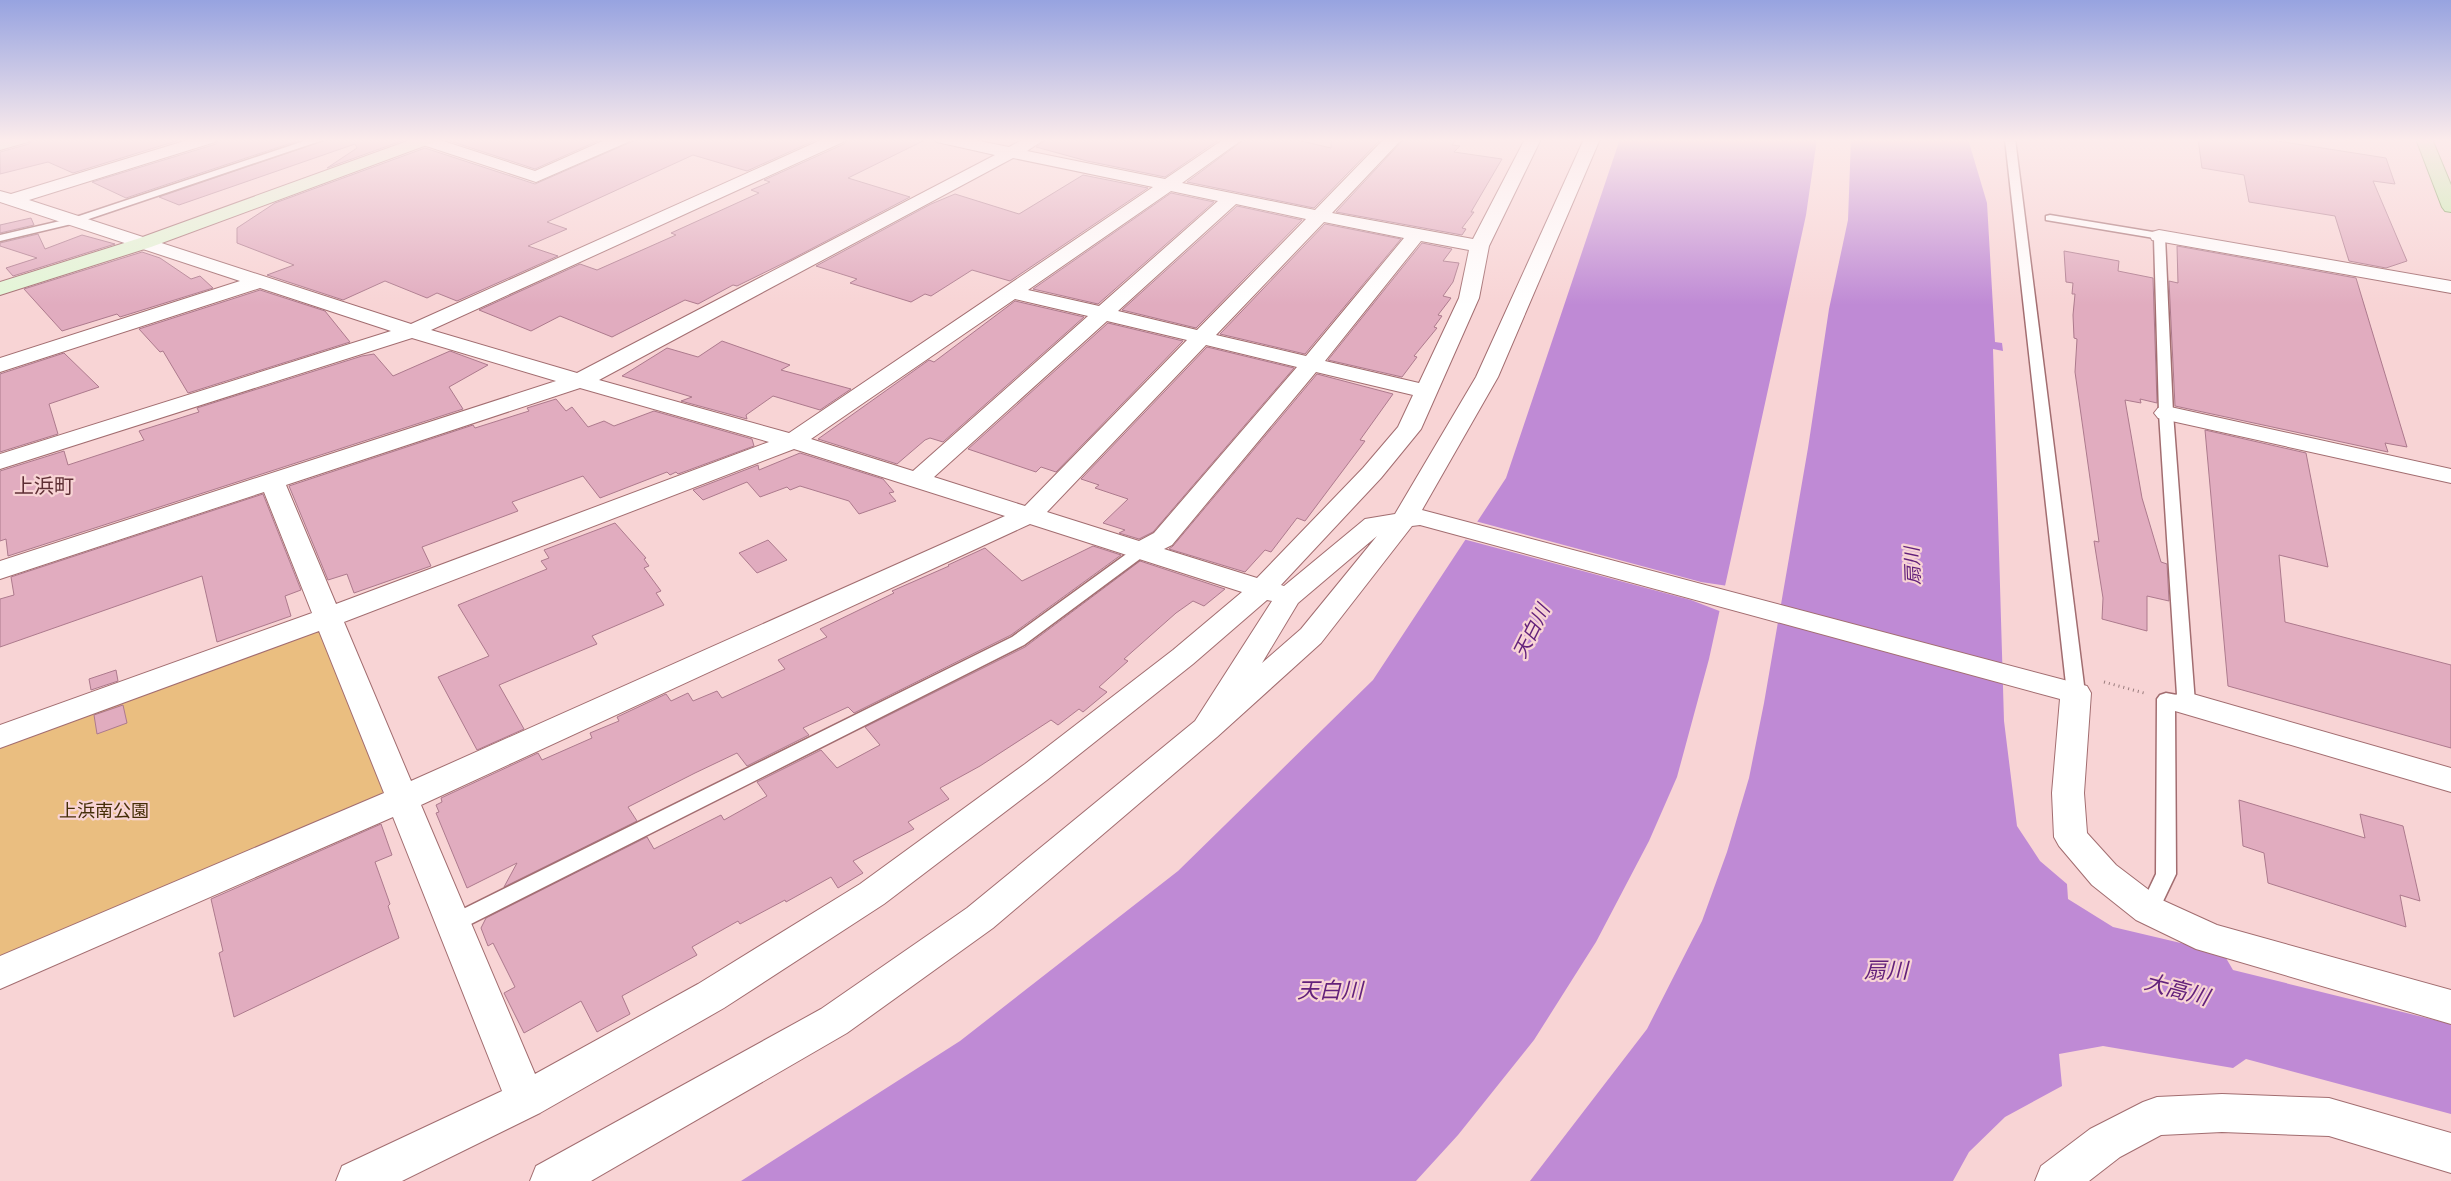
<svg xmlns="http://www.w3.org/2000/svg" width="2451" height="1181" font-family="'Roboto Condensed','Noto Sans JP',sans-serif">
  <rect width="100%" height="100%" fill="#f8d4d5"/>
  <!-- green -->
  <path fill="#eabe80" d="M329,621L396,796L0,966V742Z"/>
  <!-- water -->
  <path fill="#bf8ad5" d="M1620,139H1817L1806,215L1757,440L1709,659L1677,777L1649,841L1596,942L1534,1040L1458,1135L1416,1181H741L960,1041L1178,871L1373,680L1506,478Z
    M1851,139H1968L1987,203L1995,342L2002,343L2003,351L1993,349L2004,721L2017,826L2040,861L2067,884L2068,899L2113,927L2223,953L2233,970L2451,1024V1114L2246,1059L2233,1068L2103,1046L2059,1054L2062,1086L2005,1117L1969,1152L1953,1181H1530L1647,1029L1702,921L1727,852L1749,778L1764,703L1808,448L1829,309L1848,220Z"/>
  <!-- pier -->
  <path fill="#f8d4d5" d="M1475,521L1701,582L1728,586L1722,612L1691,600L1463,539Z"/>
  <!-- building -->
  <path fill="#e1acbf" stroke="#ad7a8d" d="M32,139H183L73,173L48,162L0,174V152L29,144Z
    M219,139H303L126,198L92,182L216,144Z
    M328,139H407L327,168L357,148L355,144L179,205L159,197Z
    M444,139H602L535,169Z
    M638,139H818L747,171L693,155L547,222L567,229L528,246L558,256L457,301L437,293L427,298L385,281L343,300L267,275L294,265L237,243V228L275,203L425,148L535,184Z
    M847,139H927L848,178L910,197L792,259L737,286L733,285L698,304L685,300L612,337L560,316L531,331L479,310L580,264L597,270L676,235L671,233L759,193L751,190L770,182L764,180L844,144Z
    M1047,139H1220L1165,177L1087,161L1036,147Z
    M1245,139H1293L1331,148V139H1381L1314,208L1187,182Z
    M1404,139H1457L1452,145L1460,146L1454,152L1502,159L1471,212H1474L1462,228L1466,229L1462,235L1336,212Z
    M2198,139H2265L2386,158L2395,184L2373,181L2407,261L2386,268L2349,261L2335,216L2249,202L2244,175L2202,168Z
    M1083,175L1148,188L1010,281L972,270L931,296L925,294L911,302L850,283L857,279L816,266L931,204L955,194L1019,214Z
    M1171,193L1214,202L1098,304L1033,289Z
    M1237,206L1302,220L1196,328L1122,310Z
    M31,218L34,225L0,233V225Z
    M1325,224L1401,239L1305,354L1220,334Z
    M38,234L45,249L82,235L115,244L13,276L6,268L37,258L0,246V243Z
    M1422,243L1452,249L1443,261L1459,263L1453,282L1443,296L1451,298L1438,315L1442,316L1434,327L1437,328L1414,356L1417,357L1402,377L1328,360Z
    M2177,246L2356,278L2407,447L2385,443L2388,452L2175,406L2169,281L2178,283Z
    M2064,251L2119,261L2118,271L2153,278L2157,403L2140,399L2141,403L2125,400L2142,498L2161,562L2167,564L2169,601L2147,596V631L2102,619L2103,598L2094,541L2099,542L2075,372L2077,339L2074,338L2073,315L2075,294H2072L2073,283L2066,282Z
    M142,252L160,258L191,279L200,276L213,288L120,317L117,314L62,331L24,289Z
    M260,290L325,311L350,342L188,393L163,351L160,352L139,329Z
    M1015,301L1084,317L943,442L930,438L925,440L897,464L818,439L929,360L934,362Z
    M1108,323L1183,341L1056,472L1041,467L1036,472L968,449Z
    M722,341L790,365L781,370L851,389L820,410L773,396L746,415L747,419L681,401L692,397L622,376L667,348L698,357Z
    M1207,347L1294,368L1153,532L1139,539L1119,533L1125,530L1103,523L1128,499L1095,488L1099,485L1081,479Z
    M450,351L488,365L449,387L463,409L8,556L6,539L0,541V471L64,451L68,465L144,440L139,431L199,412L197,408L362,356L374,354L393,376Z
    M64,353L99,387L49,404L58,434L0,452V374Z
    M1317,374L1393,394L1360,440L1365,441L1305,521L1297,518L1271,552L1265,550L1245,572L1169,549L1173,546Z
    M556,399L566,411L572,407L588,427L604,421L614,426L654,411L752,439L754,446L678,474L676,472L670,475L667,472L600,498L583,476L512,502L518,511L422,547L431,566L354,593L347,574L328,580L289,486L473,425L475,428L529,411L527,408Z
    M2205,430L2306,453L2328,567L2279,555L2285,622L2451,665V748L2228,686Z
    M800,453L883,479L894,492L889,493L896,501L859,514L849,501L800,486L790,490L787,487L760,497L747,482L703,500L693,490L758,465L759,470Z
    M263,494L301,590L285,596L291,616L217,642L202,576L0,647V599L14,595L11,577Z
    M615,523L646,558L644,559L649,566L644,568L661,591L656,593L664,605L592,636L597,644L499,685L524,729L477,750L438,677L489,656L458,605L547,569L541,561L549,558L544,550Z
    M768,540L787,560L757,573L739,553Z
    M1093,546L1121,555L1011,635L854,713L848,707L803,728L809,735L747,766L737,753L695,773L628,807L637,821L504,887L517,863L467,888L436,813L439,812L436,805L442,802L441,798L538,753L542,760L592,738L590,733L619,721L617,717L666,694L671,701L688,693L693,701L717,691L722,698L785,669L778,660L827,637L820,629L894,593L892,591L949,566L948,565L985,548L1022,581Z
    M1140,561L1225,589L1204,606L1193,601L1176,613L1124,659L1128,661L1099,687L1107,692L1083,712L1079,709L1058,725L1051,720L980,766L940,788L949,799L908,822L914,829L853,861L863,873L838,888L831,877L786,902L785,900L740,924L738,921L692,947L697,955L622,996L630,1014L597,1032L581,1001L524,1033L504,993L515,987L493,943L488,946L481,928L486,918L647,837L654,849L721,815L724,820L767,796L757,782L821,750L837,768L880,745L865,727L1025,647Z
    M116,670L118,681L91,690L89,679Z
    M123,705L127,723L97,734L94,715Z
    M2239,800L2365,838L2360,814L2403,826L2420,901L2400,895L2406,927L2268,883L2264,853L2243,846Z
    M381,824L392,855L375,862L390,904L388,906L399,938L234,1017L219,953L223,951L211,899Z"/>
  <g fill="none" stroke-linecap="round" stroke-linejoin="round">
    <defs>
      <path id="lane" d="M310,139H326L80,222L0,241V235L73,218Z
        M2005,139H2015L2085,693L2082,697L2076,699L2070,697L2067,693Z
        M2050,215L2159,233L2165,236L2173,413L2195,703L2192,707L2186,709L2175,707L2176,874L2156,916L2149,919L2142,916L2139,910L2156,874L2157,699L2160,695L2166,693L2177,695L2159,413L2154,238L2046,220V216Z
        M1142,545L1150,550L1148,553L1024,645L461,929L454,932L447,929L443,923L447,917L1012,637L1136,547Z"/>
      <path id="street" d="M191,139H217L215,142L29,200L411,324L823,139H845L843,142L431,330L577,373L995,155L937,142L935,139H969L1009,147L1024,139H1045L1027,151L1165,179L1224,139H1243L1182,183L1315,210L1384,139H1402L1332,213L1473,239L1525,139H1541L1489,246L1479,298L1421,429L1381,478L1281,585L1284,586L1365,519L1395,514L1476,377L1584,139H1600L1498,377L1422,510L2087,686L2091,693L2084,793L2087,833L2116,865L2162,900L2217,925L2451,990V1024L2196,949L2136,920L2092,885L2059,846L2054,837L2052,793L2060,699L1420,525L1412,526L1321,643L1217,737L993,928L847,1033L591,1181H530L536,1166L821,1009L967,908L1195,721L1272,601L1267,600L1193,664L1047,780L884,904L724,1008L540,1113L402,1181H336L342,1166L502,1091L393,817L0,989V956L384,793L319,631L0,748V725L312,613L264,492L0,579V561L556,381L412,338L0,469V454L391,331L260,288L0,372V358L240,281L0,202V191L11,194ZM1013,158L1153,187L789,433L599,380ZM1171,191L1218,201L1099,306L1028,290ZM1236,204L1306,219L1197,330L1118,311ZM1324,222L1404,238L1306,356L1216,335ZM1421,241L1469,250L1459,298L1419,383L1325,361ZM1015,299L1088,316L913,471L811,439ZM1107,321L1187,340L1025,506L934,477ZM1206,345L1297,367L1154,533L1139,541L1047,512ZM1316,372L1413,395L1398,427L1363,468L1257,578L1164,549L1172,545ZM580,388L769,442L336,604L286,485ZM794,449L1005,516L411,781L344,622ZM1030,524L1242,592L1173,650L1025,764L860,884L698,984L535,1074L421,805ZM1377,536L1301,629L1262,663L1298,603Z
        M419,139H437L535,171L607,139H630L628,142L536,182L420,144Z
        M2159,230L2451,281V293L2152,240L2150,236L2152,232Z
        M2166,406L2451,469V483L2158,418L2154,413L2158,408Z
        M2186,692L2451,768V792L2175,711L2171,703L2175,695Z
        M2222,1094L2329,1098L2451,1133V1173L2329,1136L2222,1132L2161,1135L2120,1157L2089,1181H2035L2041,1166L2090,1129L2143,1102L2157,1097Z"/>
      <path id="secondary" d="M30,139L28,142L0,150V140Z
        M413,139H437L435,142L151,247L0,295V282L137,239Z"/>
      <path id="primary" d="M2416,139H2432L2451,185V212L2445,211L2442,207Z"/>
    </defs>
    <!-- lane casing -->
    <use href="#lane" stroke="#a26d70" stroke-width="3"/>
    <!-- street casing -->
    <use href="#street" stroke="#a26d70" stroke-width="2"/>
    <!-- secondary casing -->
    <use href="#secondary" stroke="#a26d70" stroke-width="2"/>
    <!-- primary casing -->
    <use href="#primary" stroke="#729853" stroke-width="2"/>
    <!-- path -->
    <path stroke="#997c7d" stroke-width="3" stroke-dasharray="1 4" stroke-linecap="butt" d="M2104,682L2144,693"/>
    <!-- lane -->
    <use href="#lane" fill="#fff" fill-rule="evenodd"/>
    <!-- street -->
    <use href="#street" fill="#fff" fill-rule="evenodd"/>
    <!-- secondary -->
    <use href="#secondary" fill="#e2f6d6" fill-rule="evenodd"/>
    <!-- primary -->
    <use href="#primary" fill="#c4eead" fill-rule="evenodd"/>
  </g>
  <!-- sky -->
  <linearGradient id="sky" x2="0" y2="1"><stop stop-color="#97a3e0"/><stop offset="0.46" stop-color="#fcecec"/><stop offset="1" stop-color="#fcecec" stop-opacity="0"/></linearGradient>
  <rect width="2451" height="305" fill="url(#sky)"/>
  <g text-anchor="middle" stroke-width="4.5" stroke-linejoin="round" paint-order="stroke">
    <!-- park labels -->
    <g font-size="18" fill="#452e08" stroke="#f8d4d5">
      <text x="104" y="817">上浜南公園</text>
    </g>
    <!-- water labels -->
    <g font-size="19" font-style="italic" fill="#63217b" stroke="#f8d4d5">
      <text transform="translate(1912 566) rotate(-92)" y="7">扇川</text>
      <text transform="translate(1531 631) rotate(-63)" y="7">天白川</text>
    </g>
    <!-- quarter labels -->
    <g font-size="20" fill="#5e2f34" stroke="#f8d4d5">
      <text x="44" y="493">上浜町</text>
    </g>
    <!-- near-water labels -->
    <g font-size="22" font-style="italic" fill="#63217b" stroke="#f8d4d5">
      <text x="1886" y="978">扇川</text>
      <text transform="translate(2177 989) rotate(15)" y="8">大高川</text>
      <text x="1330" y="998">天白川</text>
    </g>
  </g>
</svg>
